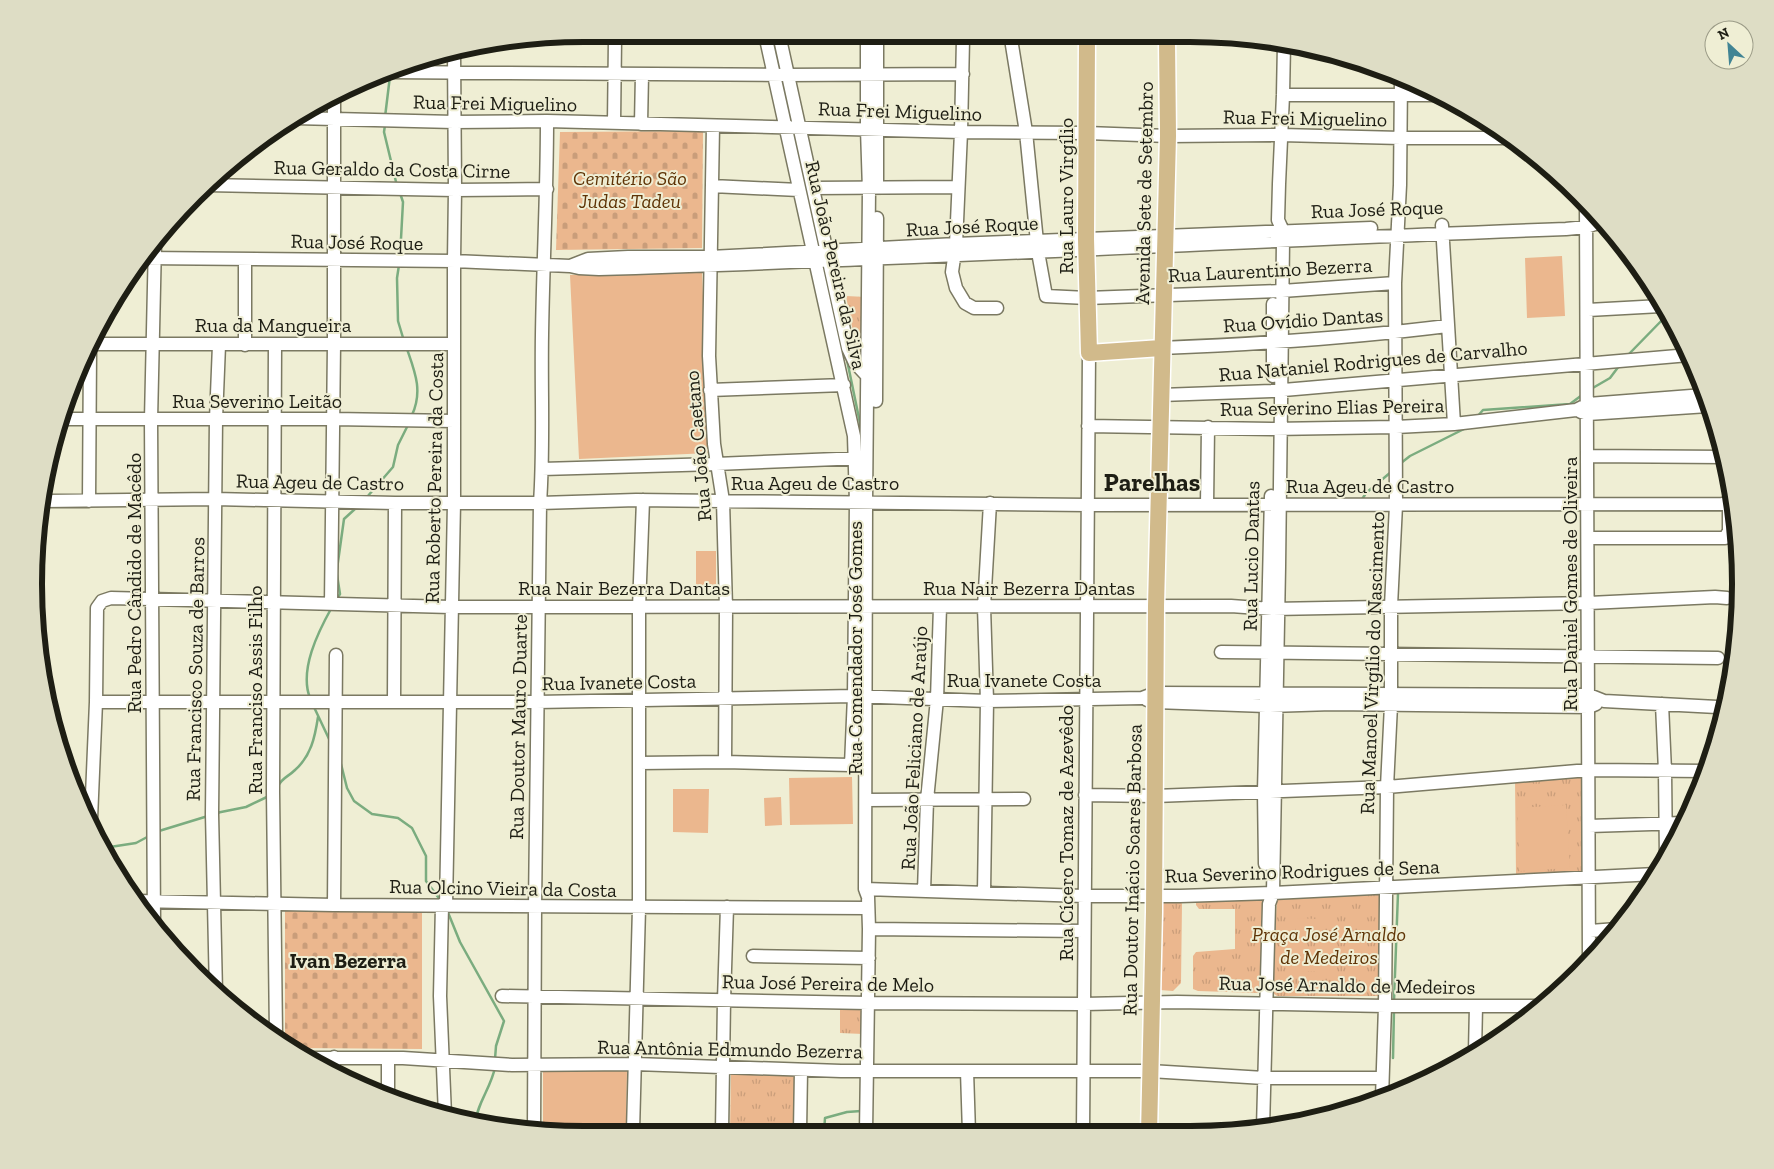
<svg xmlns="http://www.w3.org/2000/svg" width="1774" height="1169" font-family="'Zilla Slab',serif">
  <defs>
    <pattern id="grass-tufts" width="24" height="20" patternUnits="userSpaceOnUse" patternTransform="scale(1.25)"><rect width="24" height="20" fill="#ebb78e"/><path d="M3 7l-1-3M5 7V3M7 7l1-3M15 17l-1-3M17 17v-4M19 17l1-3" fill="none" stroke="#c99d7a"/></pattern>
    <pattern id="cemetery-stones" width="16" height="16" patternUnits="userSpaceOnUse" patternTransform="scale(1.25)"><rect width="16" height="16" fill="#ebb78e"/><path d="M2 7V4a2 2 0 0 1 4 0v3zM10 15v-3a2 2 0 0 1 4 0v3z" fill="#c99d7a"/></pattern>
  </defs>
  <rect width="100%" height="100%" fill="#efeed4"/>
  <!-- grass -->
  <path fill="url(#grass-tufts)" d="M846,296L866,297L861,356L857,352Z
    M1584,776L1585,867L1581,871L1516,875L1515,779Z
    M1384,893L1379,996H1277L1273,993L1272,986L1277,898Z
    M1196,898L1262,899L1261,991L1258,993L1198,991L1193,989V956L1196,952L1235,949V909H1199L1196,905Z
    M1159,899L1180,900L1182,904L1181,983L1173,991L1160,990Z
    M840,1004L863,1005V1034L840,1033Z
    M731,1073H797L799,1132H730Z"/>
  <!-- cemetery -->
  <path fill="url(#cemetery-stones)" d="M703,131L702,248L556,250L560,132Z
    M285,910L422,911V1049L296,1048L285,1041Z"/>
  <!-- pitch -->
  <path fill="#ebb78e" d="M1562,256L1565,316L1527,318L1525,258Z
    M702,270L709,453L579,459L570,275Z
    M696,551H716V587H696Z
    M852,777L853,824L790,825L789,778Z
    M673,789H709L708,833L673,832Z
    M781,797L782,825L765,826L764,798Z
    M1566,805L1570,868L1520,871L1517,808Z
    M1296,918L1318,919V932H1296Z
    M1294,957H1317V971L1294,972Z
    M627,1070L626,1131H543V1071Z"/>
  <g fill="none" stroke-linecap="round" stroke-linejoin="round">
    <!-- stream -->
    <path stroke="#7bac7f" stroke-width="2.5" d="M385,117L390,76
      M385,125L384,132L397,186
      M400,193L403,202L400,257
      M399,265L397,278L398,321L404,341
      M407,349C415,372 423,391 412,415
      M1627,356L1667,315
      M847,360L861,428
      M1591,389L1610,378L1619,366
      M1477,417L1483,410L1570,404L1582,395
      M1401,463L1410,456L1466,428
      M367,497L393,467L398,445L408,425
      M1361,501L1366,493L1391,472
      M337,569L344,519L356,508
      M336,600L340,594L337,575
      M310,698C299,670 318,632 332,607
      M313,705L330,741
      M341,764L347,788L354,801L372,814L398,818L412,828L426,856V881L441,901
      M278,786C283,777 288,777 295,770C311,756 315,737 318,717
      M216,813L246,807L269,796
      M159,831L208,816
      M103,850L110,847L136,843L149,836
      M447,910L460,942L504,1021L496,1046L495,1059
      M1394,1001L1398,893
      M1393,1058L1394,1009
      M476,1122C476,1105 492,1086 495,1067
      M824,1132L825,1118L847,1112L861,1111"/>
    <defs>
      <path id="minor" d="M780,39L848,348L855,363L869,378
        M963,39L961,132L956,244L952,272L956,288L965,303L974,308H997
        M1011,39L1026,132L1038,252L1046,296L1087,298L1282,291L1395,283
        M389,72L784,75L963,74
        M1283,95H1439
        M295,118L454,122L547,121L961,132L1087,133L1168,136L1281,135L1401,138H1504
        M614,123L615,39
        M641,124L642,74
        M713,126L709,356L714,444L723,501L726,608L725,762
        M877,181V39
        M207,185L455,190L547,189
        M712,186L799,190
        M813,188L957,187
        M1586,206L1589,961
        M1442,225L1454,424
        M143,258L454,261L570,266L579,268L599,269C922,259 1244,241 1566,229L1586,227L1595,224L1602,223
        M245,259V345
        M570,266L588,259L628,257H710L956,244L1371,228
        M1588,310L1661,306
        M93,344H454
        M275,345L273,792L276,1035
        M1161,348C1257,344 1352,338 1447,326
        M1273,376V304
        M710,390L844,385
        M1161,395L1272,391L1689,355
        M876,401L877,218
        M1581,412L1588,414L1708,406
        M60,419H333L454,421
        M1088,426L1272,429L1396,427L1454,424L1576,410L1588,404L1704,395
        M1588,456L1724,457
        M542,469L716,464L862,458
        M43,501L215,499L395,503H540L636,500L1088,505L1722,504L1731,502
        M89,501L90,350
        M1207,505L1208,427
        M1588,538H1725L1729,531V504
        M331,604L334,344V99
        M1221,652L1718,658
        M1147,700L1155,702L1266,706L1332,704L1589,707L1596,704
        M96,702H537L854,696L987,701L1142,698L1155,693L1589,695L1604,701L1717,707
        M394,702L395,503
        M1662,704L1665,771L1666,860
        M639,763L725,762L851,765L854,696L856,502L854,436L766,39
        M1085,795L1155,796L1387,787L1589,770L1707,771
        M866,800L1024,799
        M91,819L96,702L97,608L102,601L111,598L451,607L1231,606L1273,609L1589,603L1715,597L1727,598
        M1589,826L1683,823
        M1265,864L1264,792L1271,496
        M865,889L1084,896H1180L1273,893L1656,874
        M924,891L927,800L937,699L940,607
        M984,892L987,701L984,607L990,503
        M137,901L334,905L868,908
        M334,905L336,655
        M442,905L440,996L445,1115
        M446,905L454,503V261L455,190L454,52
        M154,924L151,420L155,242
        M869,929L1084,931
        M1590,931L1617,929
        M753,956L869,958
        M216,993L212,814L216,419L219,345
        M502,996L868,1003L1084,1004L1177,1002L1385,1006H1542
        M1475,1052L1476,1006
        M311,1058H403L512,1065L635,1064L841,1071H1150L1264,1078H1382
        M388,1058V1098
        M967,1071L969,1133
        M333,1073L334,1057
        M1382,1098L1385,1006L1387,787L1391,705V606L1396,505L1395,283L1400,185L1401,77
        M1263,1128L1269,904L1273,893L1279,567L1283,241V231L1278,220L1279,184L1283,95L1284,44
        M534,1131L535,907L540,503C544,447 541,391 542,335C543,264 547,193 547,121
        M633,1131L639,908V608L643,500
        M722,1132L724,1000L727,907
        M800,1132L801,1070
        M866,1132L869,929L868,897L865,889L866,502L869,190L867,129V39
        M1083,1133L1089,353"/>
      <path id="major" d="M1087,39L1086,239L1089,353L1161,348
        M1149,1134L1154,912L1156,606L1168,136L1167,39"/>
    </defs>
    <!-- minor casing -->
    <use href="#minor" stroke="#7b7962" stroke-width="15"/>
    <!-- major casing -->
    <use href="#major" stroke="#fff" stroke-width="19"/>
    <!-- minor -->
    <use href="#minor" stroke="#fff" stroke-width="12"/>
    <!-- major -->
    <use href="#major" stroke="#d1ba8b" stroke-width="16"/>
  </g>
  <g text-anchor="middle" stroke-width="4" stroke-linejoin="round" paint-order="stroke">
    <!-- street labels -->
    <g font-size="20" fill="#1e1e14" stroke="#efeed4">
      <text transform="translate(495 103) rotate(1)" y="7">Rua Frei Miguelino</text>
      <text transform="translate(900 111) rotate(2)" y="7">Rua Frei Miguelino</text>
      <text transform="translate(1305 118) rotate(1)" y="7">Rua Frei Miguelino</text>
      <text transform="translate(392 169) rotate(1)" y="7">Rua Geraldo da Costa Cirne</text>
      <text transform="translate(1144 193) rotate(-89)" y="7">Avenida Sete de Setembro</text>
      <text transform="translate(1066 196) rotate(-90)" y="7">Rua Lauro Virgílio</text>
      <text transform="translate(1377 209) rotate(-2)" y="7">Rua José Roque</text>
      <text transform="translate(972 226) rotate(-3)" y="7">Rua José Roque</text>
      <text transform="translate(357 242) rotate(1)" y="7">Rua José Roque</text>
      <text transform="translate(836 265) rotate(77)" y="7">Rua João Pereira da Silva</text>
      <text transform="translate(1270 270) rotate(-3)" y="7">Rua Laurentino Bezerra</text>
      <text transform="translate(1303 320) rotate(-4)" y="7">Rua Ovídio Dantas</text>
      <text x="273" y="332">Rua da Mangueira</text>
      <text transform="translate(1373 361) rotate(-5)" y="7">Rua Nataniel Rodrigues de Carvalho</text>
      <text x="257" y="408">Rua Severino Leitão</text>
      <text transform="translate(1332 407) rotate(-1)" y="7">Rua Severino Elias Pereira</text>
      <text transform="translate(698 446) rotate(-95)" y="7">Rua João Caetano</text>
      <text transform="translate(434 478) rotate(-89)" y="7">Rua Roberto Pereira da Costa</text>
      <text transform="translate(320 482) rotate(1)" y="7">Rua Ageu de Castro</text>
      <text x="815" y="490">Rua Ageu de Castro</text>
      <text x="1370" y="493">Rua Ageu de Castro</text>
      <text transform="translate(1251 556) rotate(-89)" y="7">Rua Lucio Dantas</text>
      <text transform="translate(134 583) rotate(-90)" y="7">Rua Pedro Cândido de Macêdo</text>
      <text transform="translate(1570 584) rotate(-90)" y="7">Rua Daniel Gomes de Oliveira</text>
      <text x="624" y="595">Rua Nair Bezerra Dantas</text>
      <text x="1029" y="595">Rua Nair Bezerra Dantas</text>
      <text transform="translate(855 648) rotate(-90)" y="7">Rua Comendador José Gomes</text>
      <text transform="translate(1372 663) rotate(-88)" y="7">Rua Manoel Virgílio do Nascimento</text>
      <text transform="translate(195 669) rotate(-89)" y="7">Rua Francisco Souza de Barros</text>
      <text x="1024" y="687">Rua Ivanete Costa</text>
      <text transform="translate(619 682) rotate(-1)" y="7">Rua Ivanete Costa</text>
      <text transform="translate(255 690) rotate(-90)" y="7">Rua Franciso Assis Filho</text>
      <text transform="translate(518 727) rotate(-89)" y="7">Rua Doutor Mauro Duarte</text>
      <text transform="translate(914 748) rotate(-87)" y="7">Rua João Feliciano de Araújo</text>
      <text transform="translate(1066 833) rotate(-90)" y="7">Rua Cícero Tomaz de Azevêdo</text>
      <text transform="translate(1132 870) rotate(-89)" y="7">Rua Doutor Inácio Soares Barbosa</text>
      <text transform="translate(1302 871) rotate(-2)" y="7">Rua Severino Rodrigues de Sena</text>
      <text transform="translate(503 888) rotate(1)" y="7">Rua Olcino Vieira da Costa</text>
      <text transform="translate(828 983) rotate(1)" y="7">Rua José Pereira de Melo</text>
      <text transform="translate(1347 985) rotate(1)" y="7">Rua José Arnaldo de Medeiros</text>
      <text transform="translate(730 1049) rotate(1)" y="7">Rua Antônia Edmundo Bezerra</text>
    </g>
    <!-- park labels -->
    <g font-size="20" font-style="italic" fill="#5e3305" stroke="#efeed4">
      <text x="630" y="185">Cemitério São<tspan x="630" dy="23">Judas Tadeu</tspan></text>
      <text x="1329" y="941">Praça José Arnaldo<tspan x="1329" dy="23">de Medeiros</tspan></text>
    </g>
    <!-- neighbourhood labels -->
    <g font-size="21" font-weight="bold" fill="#1e1e14" stroke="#efeed4">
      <text x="348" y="968">Ivan Bezerra</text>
    </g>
    <!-- district labels -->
    <g font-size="25" font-weight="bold" fill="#1e1e14" stroke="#efeed4">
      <text x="1152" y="491">Parelhas</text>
    </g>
  </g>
  <!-- crop -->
  <path d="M0 0H1774V1169H0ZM584 42H1190A542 542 0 0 1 1732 584V584A542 542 0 0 1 1190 1126H584A542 542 0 0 1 42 584V584A542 542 0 0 1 584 42Z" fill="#deddc5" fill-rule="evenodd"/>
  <path fill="none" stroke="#1e1e14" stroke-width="6" d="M584 42H1190A542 542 0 0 1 1732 584V584A542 542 0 0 1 1190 1126H584A542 542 0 0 1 42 584V584A542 542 0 0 1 584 42Z"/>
  <!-- north arrow -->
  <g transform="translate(1729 45) rotate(334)"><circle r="24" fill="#efeed4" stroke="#9b9b87"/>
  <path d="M0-4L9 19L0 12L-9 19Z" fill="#418494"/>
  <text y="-8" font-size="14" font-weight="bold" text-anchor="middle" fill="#1e1e14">N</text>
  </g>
</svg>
